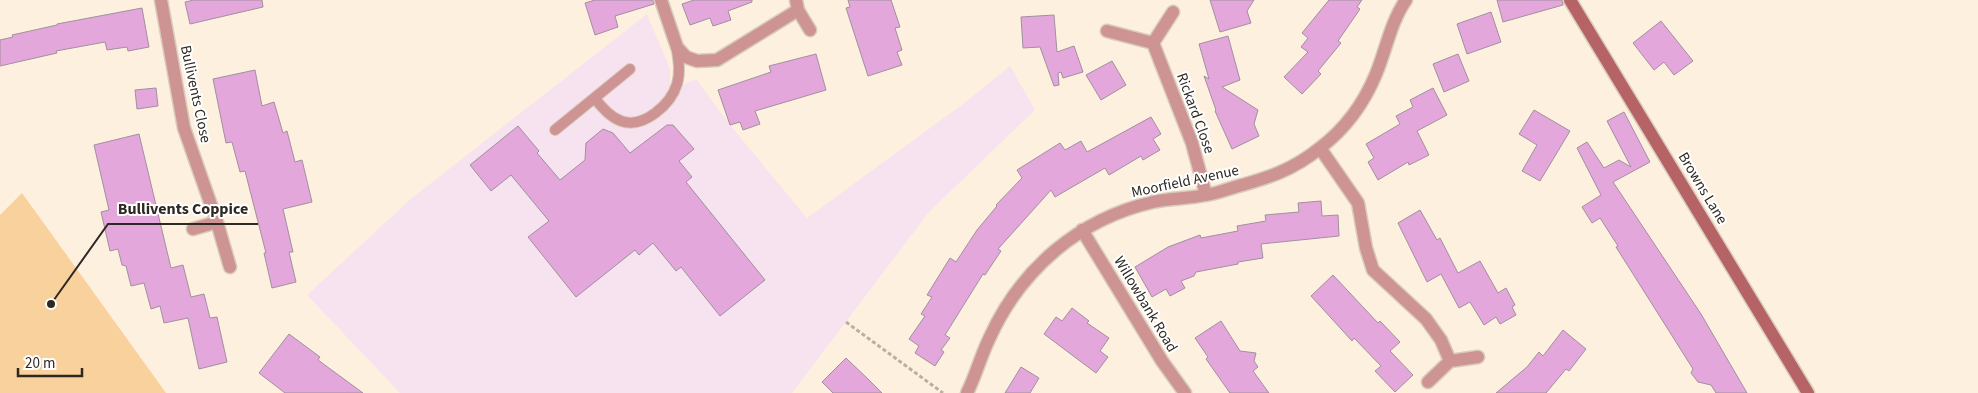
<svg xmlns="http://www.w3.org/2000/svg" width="1978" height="393" font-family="'Source Sans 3',sans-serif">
  <rect width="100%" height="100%" fill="#fef0df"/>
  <!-- education -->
  <path fill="#f7e2f0" d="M647,14L670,69V84L682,85L696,79L730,125L807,218L963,104L1010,66L1035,110L929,212L792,393H400L307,295L412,198Z"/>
  <!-- green -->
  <path fill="#f9d19d" d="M22,193L166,393H0V215Z"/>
  <!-- building -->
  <path fill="#e4a7db" stroke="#a0909d" d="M194,0H262L263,7L190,24L185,2Z
    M595,0H653L654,4L615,16L618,27L595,35L585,3Z
    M694,0H752V2L728,11L731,20L713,26L710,18L690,25L682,4Z
    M848,0H891L900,27L895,28L902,50L897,52L902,65L868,76L846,8L850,7Z
    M1210,0H1254L1247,11L1251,23L1220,32Z
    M1329,0H1362L1357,7L1360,9L1338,41L1341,43L1318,71L1321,74L1302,94L1284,77L1308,52L1301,47L1308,38L1302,33Z
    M1497,0H1562L1563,5L1503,22Z
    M142,8L149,47L128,51L127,47L107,50L105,42L56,51L57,53L0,66V40L13,37L12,35L57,25V24Z
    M1491,12L1501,42L1467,54L1457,24Z
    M1054,15L1057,52L1074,46L1083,72L1063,78L1061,72L1058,73L1059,85L1054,86L1040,47L1023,48L1021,17Z
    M1661,21L1693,61L1674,75L1664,62L1654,70L1633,43Z
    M1228,36L1240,80L1222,87L1258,110L1254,124L1259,136L1232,149L1215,111L1216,110L1204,76L1209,79L1199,44Z
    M816,54L826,90L755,111L760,124L743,130L740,122L730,125L718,90L771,72L769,66Z
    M1458,54L1469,81L1444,92L1433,64Z
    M1112,61L1126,85L1101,100L1086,75Z
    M255,70L262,106L274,102L283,133L287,131L295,162L302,160L312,202L283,209L293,252H289L296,282L272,288L264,253H266L245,171L240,172L232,142L226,143L213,79Z
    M156,88L158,106L137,109L135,90Z
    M1433,88L1447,115L1417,131L1429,155L1409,165L1408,162L1378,180L1368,162L1374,158L1366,144L1400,124L1396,116L1413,107L1410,100Z
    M1534,110L1570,131L1540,181L1522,171L1537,145L1519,134Z
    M1624,112L1650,162L1613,182L1701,314L1747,393H1716L1711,385L1698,382L1691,373L1693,369L1616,247L1618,246L1600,218L1592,223L1582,207L1601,195L1577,148L1587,142L1604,168L1619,160L1631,167L1607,121Z
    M1151,117L1161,134L1153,139L1160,150L1143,160L1141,156L1109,175L1105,168L1055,197L1051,190L998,249L1001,251L985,275L983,274L945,335L950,338L941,350L944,352L935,366L915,353L919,346L909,339L925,316L921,314L932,297L927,295L950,258L956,262L977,230L997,206L996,205L1022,178L1017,170L1060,143L1065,150L1081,141L1087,152Z
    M667,125H673L694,149L679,161L692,177L686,182L765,280L720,316L681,267L676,271L653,243L639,255L635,250L576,297L528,237L549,221L511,175L491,191L470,165L518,126L539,151L537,153L560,180L585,160L586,143L603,129L613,133L630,153Z
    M139,134L171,268L183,265L191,297L204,294L210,318L217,317L227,362L199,369L188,318L164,323L160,306L151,309L144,283L131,286L126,266L122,265L118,249L110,251L101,212L109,210L94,145Z
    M1321,201L1322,216L1338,215L1339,236L1261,244L1263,258L1238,262V264L1196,272L1194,276L1181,281L1185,288L1170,296L1166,289L1152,297L1135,267L1168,247L1200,235L1201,238L1238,231L1237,226L1266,221L1265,215L1299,212L1298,203Z
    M1420,210L1437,240L1440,238L1458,273L1480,261L1498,293L1506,288L1515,305L1512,307L1516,315L1500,324L1496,317L1484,325L1470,302L1459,308L1441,274L1427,282L1398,223Z
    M1333,275L1378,323L1380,321L1400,342L1390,351L1413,375L1395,392L1375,371L1381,366L1354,338L1352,341L1311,296Z
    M1072,308L1089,321L1087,323L1109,338L1100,351L1108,357L1096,373L1044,334L1056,317L1062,321Z
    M1221,321L1240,351L1256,353L1254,361L1258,367L1253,371L1269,393H1230L1206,359L1208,357L1195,338Z
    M1563,330L1586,349L1569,371L1566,369L1546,393H1496L1527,367L1539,352L1543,356Z
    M289,334L320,357L318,360L363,393H285L259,373Z
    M846,358L868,379L882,393H833L822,382Z
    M1021,367L1039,378L1030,393H1005Z"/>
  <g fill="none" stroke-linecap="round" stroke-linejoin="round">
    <defs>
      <path id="lane" d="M595,99C602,107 610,117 621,121C644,129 671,104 677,84C681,71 678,58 676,45
        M555,130L630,69"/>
      <path id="street" d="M161,0L184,128L217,222L230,267
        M661,0L677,47L686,57L697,61L717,60L798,10
        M796,0L798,10L810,30
        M1107,31L1153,43L1173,12
        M1153,43L1192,143L1206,195
        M1320,148L1358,203L1366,248L1373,270L1426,319L1441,340L1450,361
        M193,229L217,222
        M1082,230L1162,361L1185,393
        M1428,382L1450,361L1478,357
        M967,393C976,375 981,355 990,337C1021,269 1079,219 1153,202C1170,198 1188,199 1205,195C1215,194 1225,190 1235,187C1268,178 1293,170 1320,148C1345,129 1364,103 1376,74C1386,50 1391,21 1406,0"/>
      <path id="secondary" d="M1570,0L1808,393"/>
    </defs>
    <!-- lane casing -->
    <use href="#lane" stroke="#d8ccbd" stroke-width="12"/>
    <!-- street casing -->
    <use href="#street" stroke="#d8ccbd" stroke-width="15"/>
    <!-- secondary casing -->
    <use href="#secondary" stroke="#d8ccbd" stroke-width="15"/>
    <!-- path -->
    <path stroke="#baafa2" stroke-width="3" stroke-dasharray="4 2.5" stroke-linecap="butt" d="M846,322L943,393"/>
    <!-- lane -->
    <use href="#lane" stroke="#ce9393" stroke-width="10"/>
    <!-- street -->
    <use href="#street" stroke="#ce9393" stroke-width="12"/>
    <!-- secondary -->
    <use href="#secondary" stroke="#b66365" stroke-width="12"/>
  </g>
  <g text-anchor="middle" stroke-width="4" stroke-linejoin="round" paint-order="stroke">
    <!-- street labels -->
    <g font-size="15" fill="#2d2822" stroke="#fff">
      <text transform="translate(196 94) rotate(78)" y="5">Bullivents Close</text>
      <text transform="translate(1196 113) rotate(70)" y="5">Rickard Close</text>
      <text transform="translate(1185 181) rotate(-12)" y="5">Moorfield Avenue</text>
      <text transform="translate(1703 188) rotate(59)" y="5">Browns Lane</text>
      <text transform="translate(1146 304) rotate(59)" y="5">Willowbank Road</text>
    </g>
  </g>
  <!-- callouts -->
  <path fill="none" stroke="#2d2822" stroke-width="2" d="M51 304L108 224H258"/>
  <circle fill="#2d2822" stroke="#fff" stroke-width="2" cx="51" cy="304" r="5"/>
  <g font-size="16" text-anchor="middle" font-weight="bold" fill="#2d2822" stroke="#fff" stroke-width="4" stroke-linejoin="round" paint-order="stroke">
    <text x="183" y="214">Bullivents Coppice</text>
  </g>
  <!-- scale -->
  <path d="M18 368v8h64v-8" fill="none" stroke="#2d2822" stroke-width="2.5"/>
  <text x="25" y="368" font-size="15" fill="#2d2822" stroke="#ffffff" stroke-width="4" paint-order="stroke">20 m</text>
</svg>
